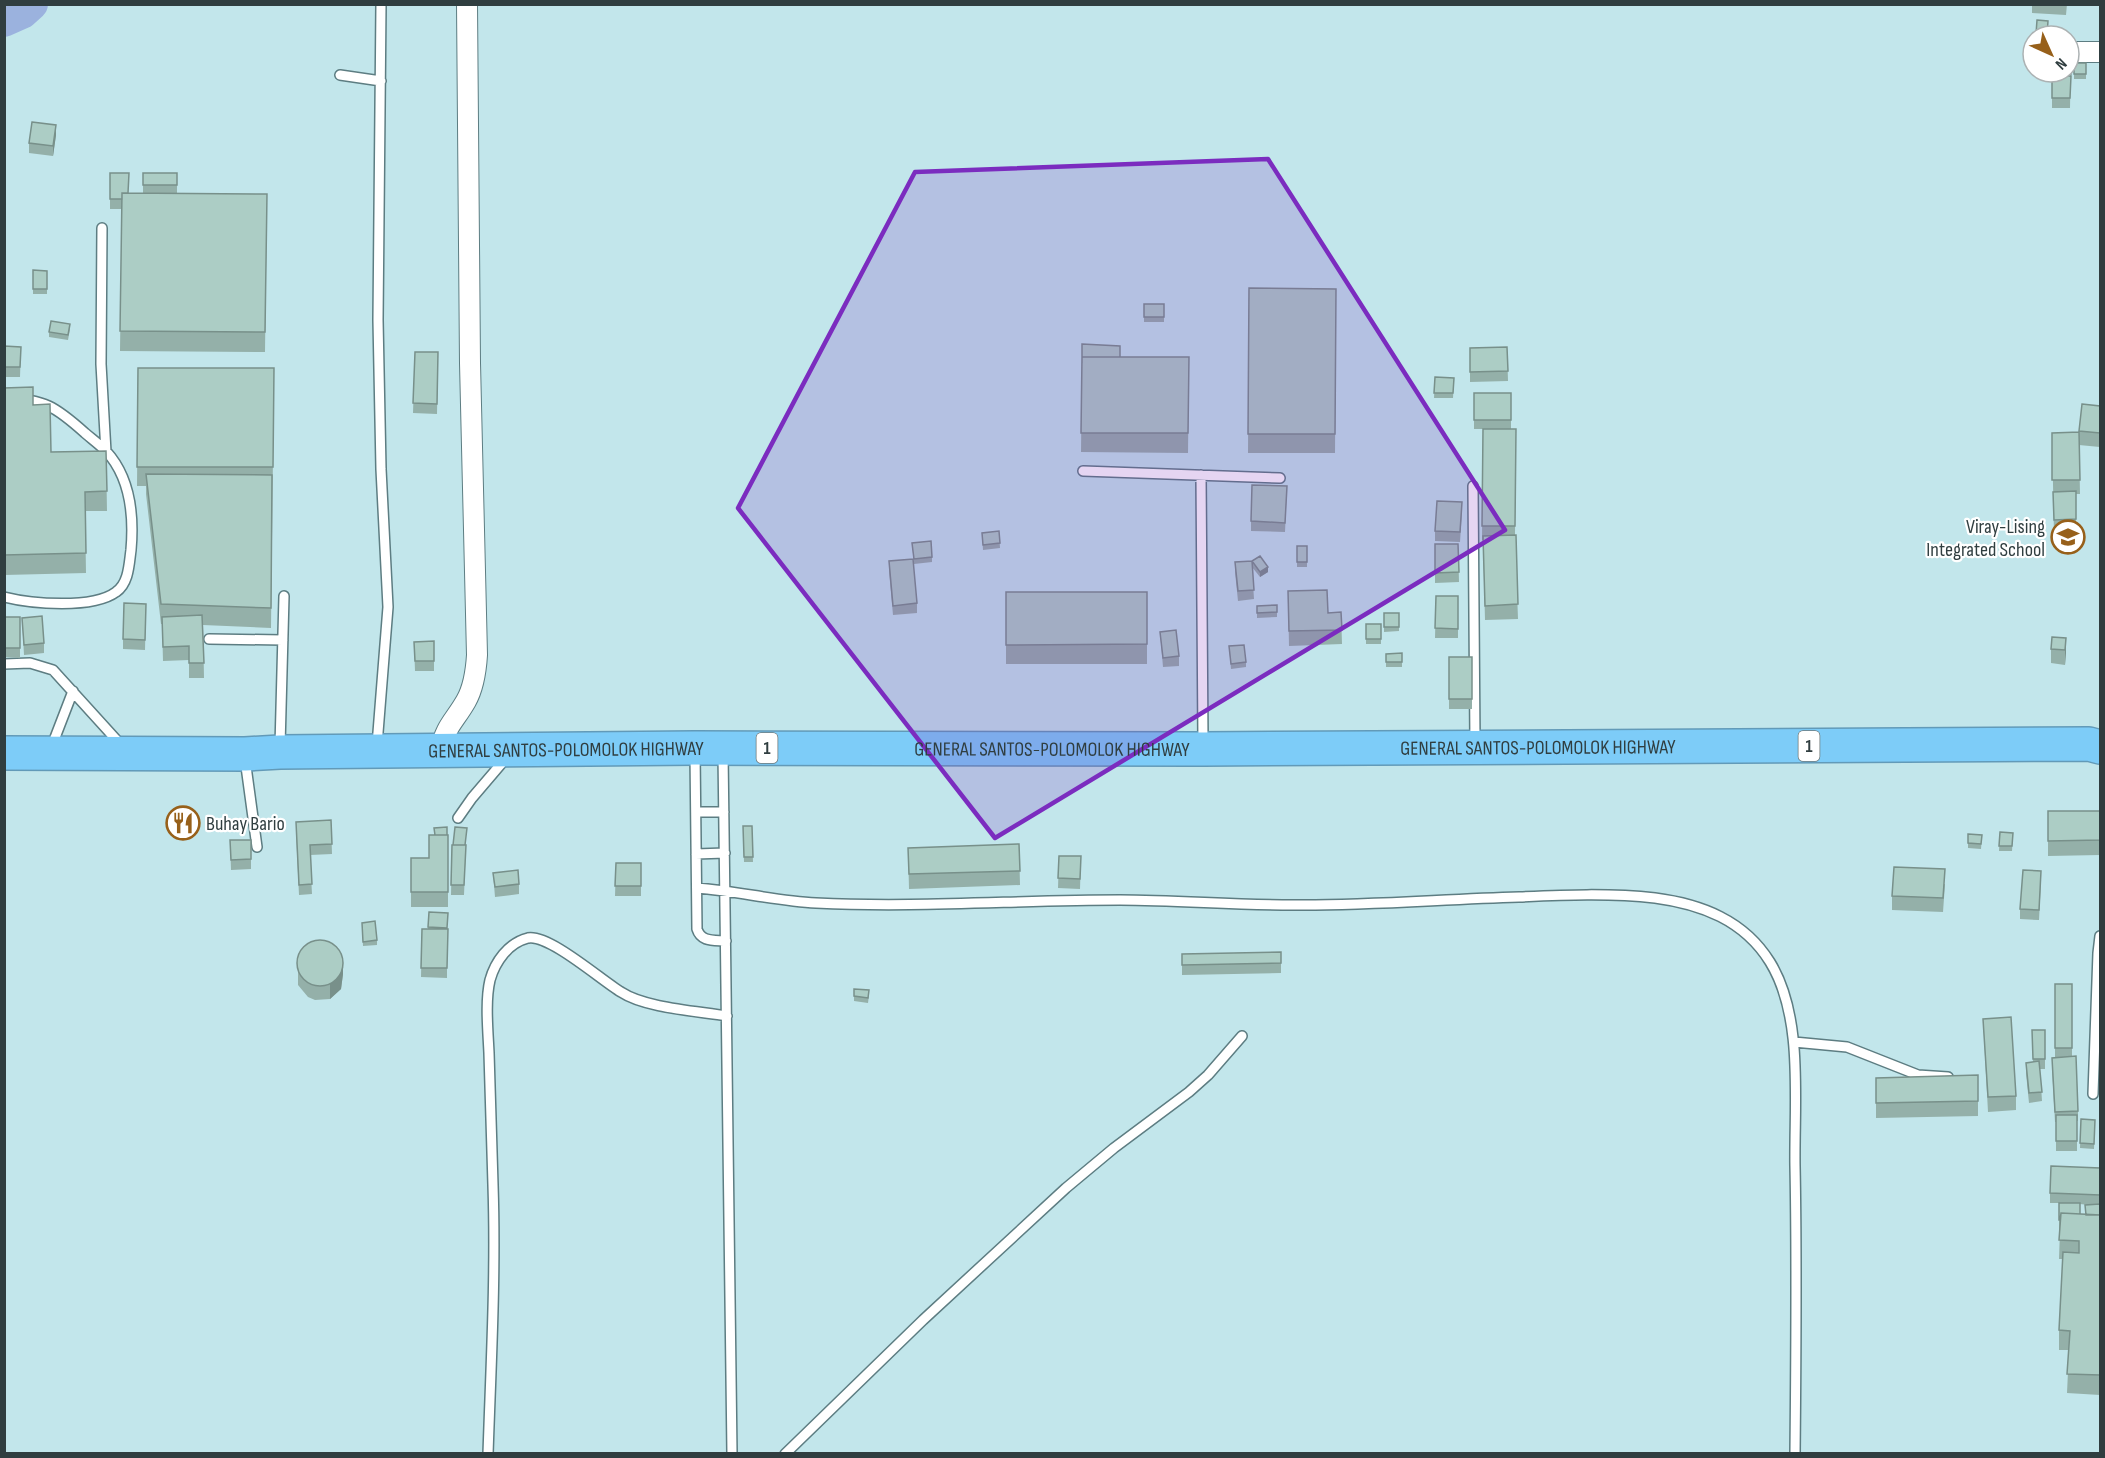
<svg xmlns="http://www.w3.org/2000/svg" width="2105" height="1458" font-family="'Sofia Sans Condensed',sans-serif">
  <rect width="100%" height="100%" fill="#c2e6eb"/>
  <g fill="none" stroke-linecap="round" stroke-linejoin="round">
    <!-- river -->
    <path stroke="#9bb2de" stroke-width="32" d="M4,21L22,13L32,4"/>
    <defs>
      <path id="lane" d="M340,75L381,81
        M102,228L101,364L106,452
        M4,397C45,400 55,406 85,433C92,439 100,445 106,451C130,477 134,516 131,550C129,564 129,583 116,592C93,609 32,604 4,597
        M1083,471L1280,478
        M1201,475L1203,742
        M1473,486L1475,742
        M209,639L283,640
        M4,664L30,663L53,670L122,746
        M377,745L388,607L381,469L378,320L381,4
        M280,746L284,596
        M51,748L73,691
        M695,753L697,929C701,942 713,940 726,941
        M723,753L732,1454
        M245,759L257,847
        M696,812H724
        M458,818L472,798L507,757
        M696,854L725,853
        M697,888C737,891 776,901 816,903C917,908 1018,900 1120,900C1181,900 1242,906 1304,905C1375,905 1447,899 1519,897C1564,895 1610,893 1655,898C1701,904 1744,920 1770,962C1804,1017 1794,1102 1795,1166C1797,1262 1796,1357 1795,1454
        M1794,1042L1847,1047L1918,1075L1948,1077
        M2093,1094L2098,953L2100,936
        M488,1454C491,1364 496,1274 493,1185C492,1141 490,1097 489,1053C488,1031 485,1001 490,980C495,962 508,943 528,938C549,934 601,980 621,992C645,1008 697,1011 727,1016
        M785,1454L923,1320L1066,1188L1114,1148L1189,1092L1208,1075L1242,1036"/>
      <path id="street" d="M2069,52H2100
        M440,751C446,725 454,722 466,701C474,687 476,671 477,655L470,363L467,4"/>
      <g id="highway">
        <path id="s1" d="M4,753L245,754L280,752L695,748L1203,749L2089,744L2100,747"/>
      </g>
    </defs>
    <!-- lane casing -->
    <use href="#lane" stroke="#5d7d82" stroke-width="12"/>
    <!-- street casing -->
    <use href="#street" stroke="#5d7d82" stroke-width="22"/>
    <!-- highway casing -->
    <use href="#highway" stroke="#629ab8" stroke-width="36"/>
    <!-- lane -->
    <use href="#lane" stroke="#fff" stroke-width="9"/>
    <!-- street -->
    <use href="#street" stroke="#fff" stroke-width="20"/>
    <!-- highway -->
    <use href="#highway" stroke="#7dccf8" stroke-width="33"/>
  </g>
  <!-- wall -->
  <path fill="#94b0a9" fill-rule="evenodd" d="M2032,4H2067L2066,15L2032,13Z
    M2037,20L2048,21L2047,36H2036Z
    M2071,53L2070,108H2052V72Z
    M2074,63H2086V79H2074Z
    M56,135L53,156L29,153V143Z
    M110,173L128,193H143V173H177V194H267L265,352L120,351L122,209H110Z
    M33,270L47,271V294H33Z
    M1249,288L1336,289L1335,453H1248Z
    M1144,304H1164V322H1144Z
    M70,329L68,340L49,337V332Z
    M4,346L21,347L20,377H4Z
    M1507,347L1508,381L1470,382V348Z
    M415,352H438L437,414L413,413Z
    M1120,357H1189L1188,453L1081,452L1082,363Z
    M138,368H274L271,628L203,625L204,678H189V660L163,661L162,624H161L146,494V486H137Z
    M1435,377L1454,378L1453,398H1434Z
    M4,388L33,405L51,452L106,451L107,511H85L86,573L4,575Z
    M1474,393H1511V429H1516L1515,535L1518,619L1485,620L1483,540H1482L1483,429H1474Z
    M2100,406V447L2079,445L2080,494H2076V534L2054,535L2052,433L2079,443V431Z
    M1287,486L1285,532L1251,531V521Z
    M1462,511L1460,542L1435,541V531Z
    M999,531L1000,548L983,550L982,533Z
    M912,543L932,557V562L914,564Z
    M1435,544H1458L1459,582L1435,583Z
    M1297,546H1307V567H1297Z
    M889,561L917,603V613L893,615L889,571Z
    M1252,561L1268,572L1260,577L1252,567L1254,599L1238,601L1235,572V562Z
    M1288,591L1328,613L1341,612L1342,644L1289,646Z
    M1006,592H1147V664H1006Z
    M1436,596H1458V638H1435Z
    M146,604L145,650L123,649V639Z
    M1277,605V617L1257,618V606Z
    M1384,613H1399V631L1384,632Z
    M4,617H20V658L4,657Z
    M22,618L44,643V653L24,655Z
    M1366,624H1381V644H1366Z
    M1160,632L1179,656V666L1163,667Z
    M2066,638L2065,665L2051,663V649Z
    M434,641V671H415L414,642Z
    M1229,646L1246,662V667L1231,669Z
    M1402,653V667H1386V654Z
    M1449,657H1472V709H1449Z
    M2048,811H2100V855L2048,856Z
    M331,820L332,854L310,855L312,894L299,895L296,832Z
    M743,826H752L753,862H744Z
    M2000,832L2013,833L2012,851H1999Z
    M1968,834L1982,835L1981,849L1968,848Z
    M448,835V907H411V858H429Z
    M230,840H251V869L231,870Z
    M1019,844L1020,885L909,889L908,848Z
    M452,845H466L464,895H451Z
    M1059,856H1081L1080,889L1058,888Z
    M616,863H641V896H615Z
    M493,873L519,884V894L495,897Z
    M2041,881L2039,920L2020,919V909Z
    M1945,884L1943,912L1892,910V896Z
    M429,912L447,929V978L421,977L422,929H428Z
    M362,923L377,940V945L363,946Z
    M1281,952V973L1182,975V954Z
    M298,956L343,974L341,989L330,999L315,1000L308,997L298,985Z
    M2055,984H2072V1057L2078,1111V1121H2077V1151H2056V1122H2055L2052,1068V1058L2055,1057Z
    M854,989L869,995L868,1003L854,1001Z
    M1983,1019L2016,1096V1110L1988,1112Z
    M2032,1030H2045V1069H2040L2042,1101L2029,1103L2026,1073V1063L2033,1062Z
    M1978,1075V1116L1876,1118V1078Z
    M2081,1119L2095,1120L2094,1149L2080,1148Z
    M2100,1168V1395L2067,1393L2069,1350H2059V1330L2063,1259H2059L2060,1230H2059V1203H2050V1193ZM2080,1204L2089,1205L2086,1215L2080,1214Z"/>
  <!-- shaded-wall -->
  <path fill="#78908a" d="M56,125V135L53,156V146Z
    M1268,567V572L1260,577V572Z
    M2066,638V653L2065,665V650Z
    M343,959V974L341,989L330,999V984Z"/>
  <!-- building -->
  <path fill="#accdc5" stroke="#78908a" stroke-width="1.5" d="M2037,20L2048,21L2047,35L2036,34Z
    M2069,52L2071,53V74H2052V72H2069Z
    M2074,63H2086V74H2074Z
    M2052,76H2071L2070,98H2052Z
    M32,122L56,125L53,146L29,143Z
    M110,173H129L128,193H122V199H110Z
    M143,173H177V185H143Z
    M122,193L267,194L265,332L120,331Z
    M33,270L47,271V289H33Z
    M1249,288L1336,289L1335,434H1248Z
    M1144,304H1164V317H1144Z
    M51,321L70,324L68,335L49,332Z
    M1082,344L1120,346V357H1082V363Z
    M4,346L21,347L20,367H4Z
    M1507,347L1508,371L1470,372V348Z
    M415,352H438L437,404L413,403Z
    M1082,357H1189L1188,433H1081Z
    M138,368H274L273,467H137Z
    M1435,377L1454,378L1453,393H1434Z
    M33,387V405L50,404L51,452L106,451L107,491L85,492L86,553L4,555V388Z
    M1474,393H1511V420H1474Z
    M2082,404L2100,406V433L2079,431Z
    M1483,429H1516L1515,526H1482Z
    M2079,432L2080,480H2052V433Z
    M146,474L272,475L271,608L161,604Z
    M1252,485L1287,486L1285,523L1251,521Z
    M2076,491V519L2054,520L2053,492Z
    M1437,501L1462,502L1460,532L1435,531Z
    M999,531L1000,543L983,545L982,533Z
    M1516,535L1518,604L1485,606L1483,536Z
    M931,541L932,557L914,559L912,543Z
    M1435,544H1458L1459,572L1435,573Z
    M1297,546H1307V562H1297Z
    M1260,556L1268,567L1260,572L1252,561Z
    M913,559L917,603L893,606L889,561Z
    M1252,561L1254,590L1238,591L1235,562Z
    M1327,590L1328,613L1341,612L1342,630L1289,631L1288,591Z
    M1006,592H1147V644L1006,645Z
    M1436,596H1458V629L1435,628Z
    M124,603L146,604L145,640L123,639Z
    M1277,605V612L1257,613V606Z
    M1384,613H1399V627H1384Z
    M202,615L204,663H189V646L163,647L162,617Z
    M42,616L44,643L24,645L22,618Z
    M4,617H20V648H4Z
    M1366,624H1381V639H1366Z
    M1176,630L1179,656L1163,658L1160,632Z
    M2052,637L2066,638L2065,650L2051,649Z
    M434,641V661H415L414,642Z
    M1244,645L1246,662L1231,664L1229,646Z
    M1402,653V662H1386V654Z
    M1449,657H1472V699H1449Z
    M2048,811H2100V840L2048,841Z
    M331,820L332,844L310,845L312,884L299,885L296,822Z
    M743,826H752L753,857H744Z
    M447,827V835H435L434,828Z
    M455,827L467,828L465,845H453Z
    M2000,832L2013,833L2012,846H1999Z
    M1968,834L1982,835L1981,844L1968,843Z
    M429,835H448V892H411V858H429Z
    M230,840H251V859L231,860Z
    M1019,844L1020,871L909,874L908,848Z
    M452,845H466L464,885H451Z
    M1059,856H1081L1080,879L1058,878Z
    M616,863H641V886H615Z
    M1894,867L1945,869L1943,898L1892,896Z
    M518,870L519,884L495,887L493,873Z
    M2023,870L2041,871L2039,910L2020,909Z
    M429,912L448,913L447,928L428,927Z
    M375,921L377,940L363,942L362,923Z
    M422,929H448L447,968H421Z
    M297 963a23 23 0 1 1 46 0a23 23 0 1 1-46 0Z
    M1281,952V963L1182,965V954Z
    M2055,984H2072V1048H2055Z
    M854,989L869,990L868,998L854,996Z
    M2011,1017L2016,1096L1988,1097L1983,1019Z
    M2032,1030H2045V1059H2033Z
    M2076,1056L2078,1111L2055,1112L2052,1058Z
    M2039,1061L2042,1092L2029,1093L2026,1063Z
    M1978,1075V1101L1876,1103V1078Z
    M2056,1115H2077V1141H2056Z
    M2081,1119L2095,1120L2094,1144L2080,1143Z
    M2051,1166L2100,1168V1195L2050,1193Z
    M2059,1203H2080V1214L2061,1213L2060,1220H2059Z
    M2100,1204V1215H2086L2085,1205Z
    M2061,1213L2100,1215V1375L2067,1374L2070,1331L2059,1330L2063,1252L2079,1253V1241L2059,1240Z"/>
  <!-- marked area -->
  <path fill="#7b2cbf" fill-opacity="0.2" stroke="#7b2cbf" stroke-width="4.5" stroke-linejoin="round" d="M1268,159L1505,530L995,838L738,508L915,172Z"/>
  <!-- icons -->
  <defs>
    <symbol id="school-ring" viewBox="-11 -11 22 22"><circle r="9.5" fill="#fff" stroke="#97601a" stroke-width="1.5"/><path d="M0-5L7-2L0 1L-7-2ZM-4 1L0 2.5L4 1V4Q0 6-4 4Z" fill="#97601a"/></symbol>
    <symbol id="restaurant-ring" viewBox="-11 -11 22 22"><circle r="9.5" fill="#fff" stroke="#97601a" stroke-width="1.5"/><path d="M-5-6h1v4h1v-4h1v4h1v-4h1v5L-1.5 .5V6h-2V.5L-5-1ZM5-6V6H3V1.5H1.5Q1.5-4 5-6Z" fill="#97601a"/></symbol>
  </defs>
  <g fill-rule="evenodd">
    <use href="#school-ring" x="2049" y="518" width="38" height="38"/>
    <use href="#restaurant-ring" x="164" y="804" width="38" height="38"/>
  </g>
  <g text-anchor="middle" stroke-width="4.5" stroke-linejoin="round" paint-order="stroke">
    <!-- shield labels -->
    <g fill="#fff" stroke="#6e7879" stroke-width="1.5">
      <rect x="1798.5" y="731" width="21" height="30" rx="4.5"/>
      <rect x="756.5" y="733" width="21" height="30" rx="4.5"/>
    </g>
    <g font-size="18" font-weight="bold" fill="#303e40">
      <text x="1809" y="752">1</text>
      <text x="767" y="754">1</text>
    </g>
    <!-- poi labels -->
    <g font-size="20" fill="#303e40" stroke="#fff" text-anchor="end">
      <text x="2045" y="533">Viray-Lising<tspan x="2045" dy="23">Integrated School</tspan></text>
      <text x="206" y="830" text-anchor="start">Buhay Bario</text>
    </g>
    <!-- street labels -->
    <g font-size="20" fill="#303e40" stroke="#fff">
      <text dy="7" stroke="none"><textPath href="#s1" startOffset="1534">GENERAL SANTOS-POLOMOLOK HIGHWAY</textPath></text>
      <text dy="7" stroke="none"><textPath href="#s1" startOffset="562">GENERAL SANTOS-POLOMOLOK HIGHWAY</textPath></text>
      <text dy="7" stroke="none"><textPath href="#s1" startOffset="1048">GENERAL SANTOS-POLOMOLOK HIGHWAY</textPath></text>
    </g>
  </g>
  <!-- border -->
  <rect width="2105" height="1458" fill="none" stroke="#303e40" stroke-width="12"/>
  <!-- north arrow -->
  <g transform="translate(2051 54) rotate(135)"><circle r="28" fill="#ffffff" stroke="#acb2b3" stroke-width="1.5"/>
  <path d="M0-4.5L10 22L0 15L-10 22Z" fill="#97601a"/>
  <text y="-9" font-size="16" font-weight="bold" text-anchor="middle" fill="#303e40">N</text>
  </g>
</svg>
